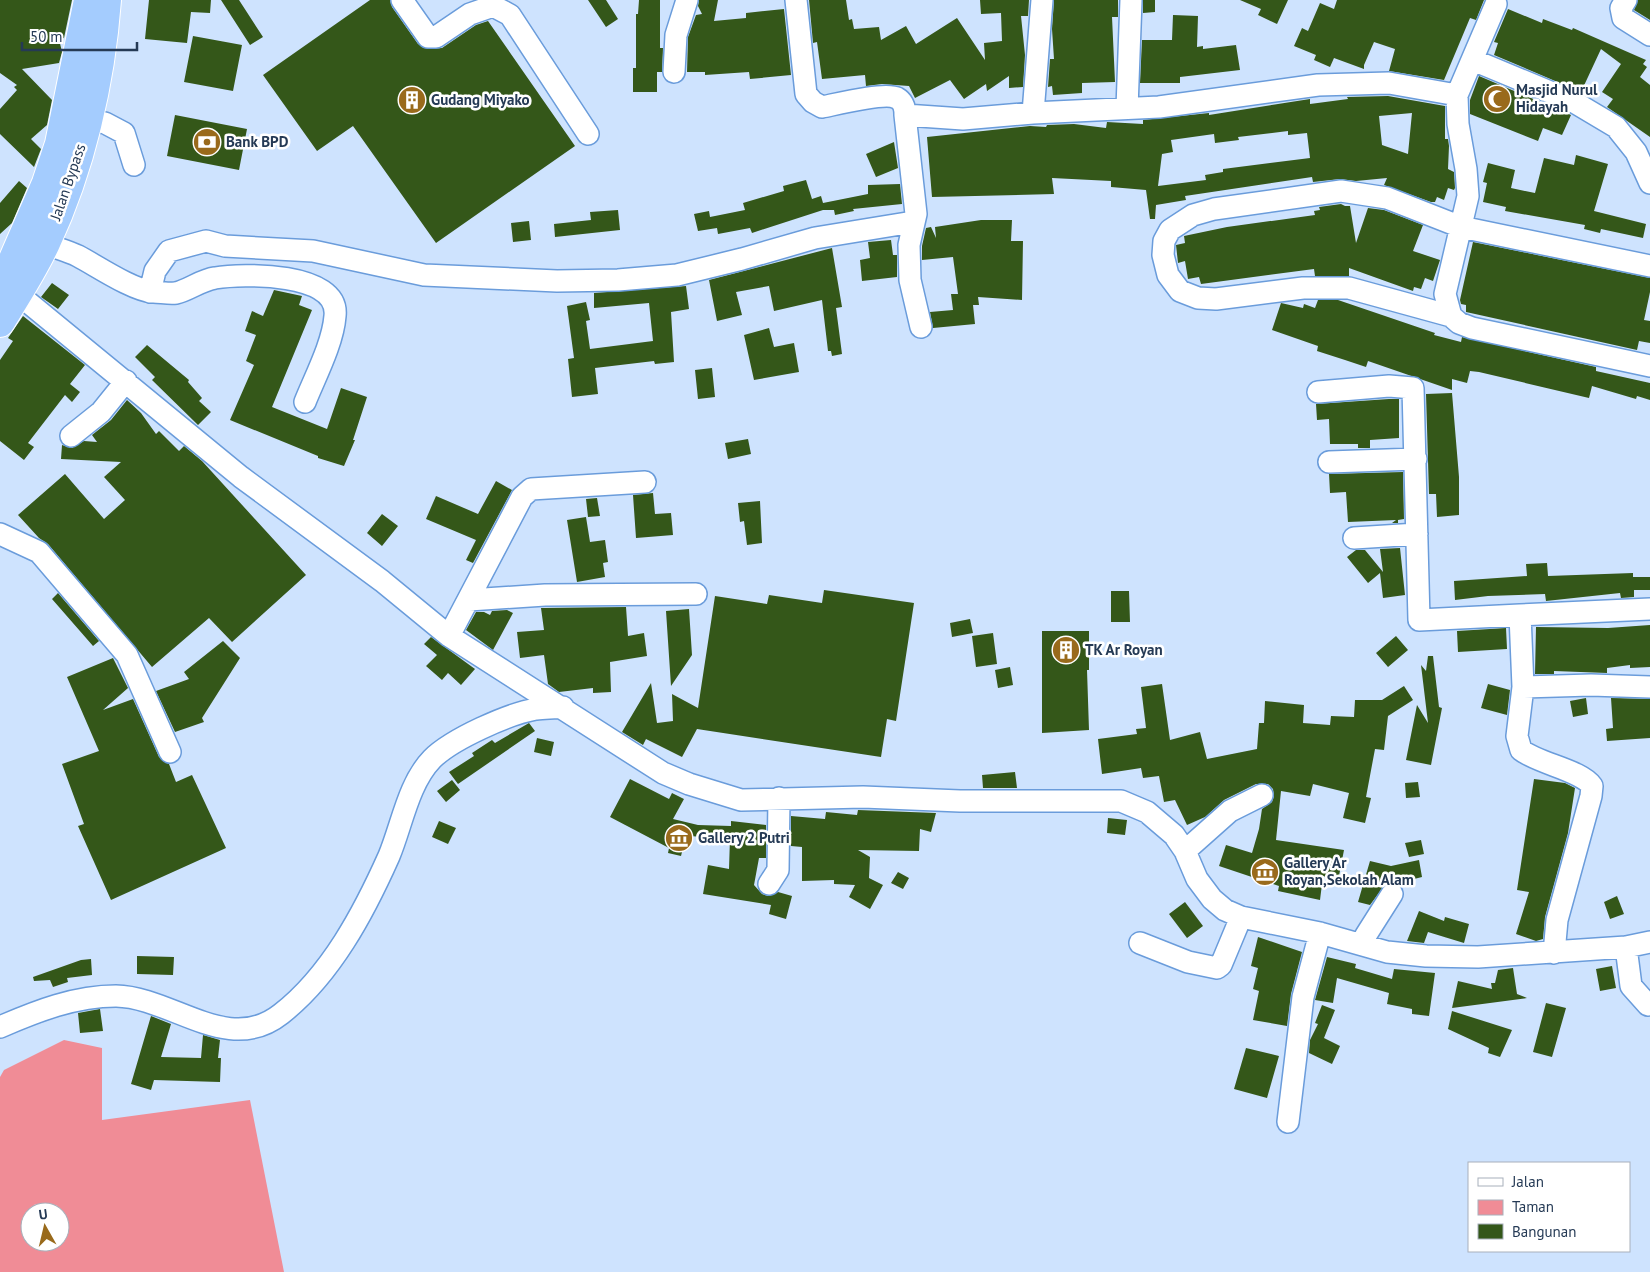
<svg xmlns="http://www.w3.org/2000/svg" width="1650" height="1272" font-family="'PT Sans',sans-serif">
  <rect width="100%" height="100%" fill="#cee3fe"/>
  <!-- green -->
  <path fill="#f08c96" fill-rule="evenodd" d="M64,1040L102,1048V1120L250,1100L284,1272H0V1077L4,1070ZM30,1212H60V1242H30Z"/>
  <!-- building -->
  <path fill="#345719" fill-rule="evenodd" d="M0,0H72L64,38L59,39L62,52L59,63L22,69L52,100L47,125L31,139L41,149L34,167L0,134V109L17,90L14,87L17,85L0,73Z
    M149,0H211L210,13L191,12L187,43L145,39Z
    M221,0H239L263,37L250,45Z
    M370,0H390L392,7L418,44L428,49L442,48L476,25L488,21L575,146L436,243L353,126L317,151L263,75Z
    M588,0H606L618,19L606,27Z
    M639,0H660V48H663L662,72H657V92H633V68H636V14H638Z
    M699,0H718L714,21L746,18V13L784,9L791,75L750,79L749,72L705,75V72H687L688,37L696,15L702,14L698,6Z
    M809,0H846L849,20L852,19L854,29L879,27L881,40L906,26L916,44L957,18L985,60L984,43L1002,41L1001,13L981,14L980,0H1029L1028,16H1021L1025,55L1023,87L1009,88V76L987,91L986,84L964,99L950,80L915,98L909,86L882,84L866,86L865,75L822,79L817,42L813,43Z
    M1054,0H1118V17H1112L1115,82L1082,83V93L1053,95L1052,86L1048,87L1050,59H1054L1052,29Z
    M1143,0H1155V12L1143,13Z
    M1240,0H1288L1277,24L1258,15L1261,9Z
    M1337,0H1484L1476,20L1470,18L1444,80L1389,71L1395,49L1374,42L1364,65V69L1334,58L1330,67L1314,60L1316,55L1294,46L1302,28L1308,31L1320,3L1334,9Z
    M1638,0H1650V20L1634,10Z
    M1508,9L1542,23L1543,19L1572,30L1573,28L1646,60L1643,64L1647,67L1640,77L1650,85V137L1607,107L1613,99L1602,92L1621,64L1601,49L1581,92L1494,55L1498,43L1494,42Z
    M1173,15L1198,16L1197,47L1203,46V49L1236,45L1240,70L1180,77V83H1140L1142,40H1172Z
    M193,36L242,45L233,91L184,82Z
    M1479,76L1571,115L1562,135L1543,128L1538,141L1470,114V100Z
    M1388,96L1445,106V139H1448L1449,146L1448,169L1454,172L1455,188L1454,190L1448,188L1444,200L1437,197L1435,202H1431L1384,185L1387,178L1356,181L1340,179L1313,182L1312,177L1185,196L1186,200L1156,205L1155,219H1150L1146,190L1111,187V181L1052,178L1054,194L932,197L927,137L1030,126L1046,127L1047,125L1074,124L1106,128L1107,122L1143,124V120L1209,113V115L1310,99V104L1348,99L1347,97ZM1412,113L1408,154L1382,145L1379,116ZM1288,131V135L1307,133L1310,158L1223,169V172L1205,175L1206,180L1158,186L1162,154L1173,152L1171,140L1214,134L1215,143L1239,140L1238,137Z
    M175,115L247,129L239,170L167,156Z
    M894,142L898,168L876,177L866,154Z
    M1576,155L1608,164L1594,211L1646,224L1643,238L1601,229L1600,233L1584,229L1585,225L1505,211L1506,207L1483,202L1487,183L1483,182L1488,163L1515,170L1511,188L1535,193L1544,158L1574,165Z
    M806,180L812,199L821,196L823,203L868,194V185L900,184L902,204L853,209L854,211L835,215L834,210H823L752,233L750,228L718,234L717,228L698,231L694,214L709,211L710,217L745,210L743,203L784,191L783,186Z
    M19,181L27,188L12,223L0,234V203Z
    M1341,204L1345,206H1350L1356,243L1368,208L1384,210L1423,225L1413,251L1440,260L1433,281L1425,278L1421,289L1414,287L1413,291L1349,268V276H1315L1314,269L1201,284L1199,277L1188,279L1185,261L1178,263L1176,245L1185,243L1184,236L1227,227L1315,215L1314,211L1320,210L1319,207Z
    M618,210L620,230L555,237L554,224L591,220L590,212Z
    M981,220H1012L1011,241H1023L1022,300L978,297L979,305H973L975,324L933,328L930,312L953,310L951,294H958L953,257L922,260V246L926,228L931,227L936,238L935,227Z
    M529,221L531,240L513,242L511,223Z
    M891,240L893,255H897V277L862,281L860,260L870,258L868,242Z
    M1473,242L1650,278V292L1644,320L1650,321V343L1639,341L1637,350L1466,312V305L1461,304L1460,300Z
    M832,248L842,307L836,308L842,354L832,356L831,351H828L822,300L774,311L769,286L736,292L742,315L717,321L709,280Z
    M52,283L69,295L58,309L41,297Z
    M686,286L689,309L671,312L674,362L655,364L654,361L595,368L598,394L572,397L568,359L574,358L567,306L586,302L590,320L586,321L590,349L653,341L649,303L594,308V293Z
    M274,290L302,296L299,305L312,310L272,407L327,429L341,388L367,397L353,440H355L344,466L318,458V456L230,420L254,365L246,361L256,335L245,331L252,311L263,316Z
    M1318,300H1338L1435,333L1434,335L1461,342L1462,337L1596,367V371L1650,383V400L1637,396L1636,399L1592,386L1589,398L1479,372L1470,371L1467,383L1452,379V390L1368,361L1366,367L1345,360L1317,351L1318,346L1272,330L1281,303L1303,308L1304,304L1315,308Z
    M23,316L85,365L70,384L80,392L72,402L65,395L28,443L34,447L24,460L0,441V360L13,341L8,338Z
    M769,328L774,347L794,343L799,372L754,380L744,335Z
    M147,345L189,380L188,382L202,398L199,401L211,412L198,425L152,380L155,377L135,357Z
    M712,368L715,397L698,399L695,370Z
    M1452,393L1459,477V515L1437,517L1436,494H1429L1426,394Z
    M1389,399H1399V438L1370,440V448H1358V444H1330L1329,419L1317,420L1316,404Z
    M127,400L141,413L156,434L159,431L179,451L184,446L202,461L306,575L232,642L209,618L152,667L48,544L39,538L18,515L65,474L104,519L125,500L104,477L121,462L61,459L62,445L72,448L84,441L97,442L92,435L111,420Z
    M748,439L751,454L728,459L725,443Z
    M1403,472L1404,519L1398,520V523H1392L1396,520L1348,522L1346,492L1330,493L1329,474Z
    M496,481L512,490L473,563L466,560L476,540L426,519L436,496L478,514Z
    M653,493L655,514L671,513L673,535L636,538L633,495Z
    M597,498L600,516L588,517L586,499Z
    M760,501L762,543L747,545L744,521L740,522L738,503Z
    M382,514L398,526L382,546L367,533Z
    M586,517L590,542L605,540L608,562L603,563L605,577L577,582L567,520Z
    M1400,548L1405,595L1383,598L1380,573L1368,583L1347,557L1356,550H1365L1383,572L1380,549Z
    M1547,563L1548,576L1633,573V577H1650V590H1634V597L1621,598L1620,593L1546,601L1545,594L1488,596L1455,600L1454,581L1527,576L1526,564Z
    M824,590L914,603L896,721L887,719L881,757L697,729L682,757L646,739L643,745L622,732L651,683L657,723L673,721L672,694L698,708L715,596L767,604L769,595L822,603Z
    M1111,591H1129L1130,622H1111Z
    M58,593L99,641L93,646L52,599Z
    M626,607L628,636L644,633L647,656L610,662L611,692L593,693V688L559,692L548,684L544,655L520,658L517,632L544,630L541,608Z
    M689,609L692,655L671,686L666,611Z
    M507,610L513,613L493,650L466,630L476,612H484L490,615L492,611Z
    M970,619L973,633L952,637L950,623Z
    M1650,625V667L1630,668V665L1607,668V673L1554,671V674H1535L1536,627L1608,628Z
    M1506,628L1507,649L1458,652L1457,631Z
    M1042,631H1089V670H1087L1089,730L1042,733Z
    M993,633L997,664L976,667L972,636Z
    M1396,636L1408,650L1388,667L1376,653Z
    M431,637L475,669L461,685L448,673L442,680L426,666L437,655L424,644Z
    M223,641L240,658L202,718L204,722L175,732L156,691L189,679L184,672Z
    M1428,656H1433L1439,707L1442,708L1431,765L1406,760L1417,705L1428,723L1421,665L1426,671Z
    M113,658L128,688L103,710L133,699L159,757L169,764L176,782L192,775L226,848L111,900L78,826L84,824L62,764L99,751L67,677Z
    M1010,667L1013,685L998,688L995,670Z
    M1162,684L1170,740L1200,732L1207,759L1257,749L1259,723H1264L1265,701L1304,705L1303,723L1330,725L1331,716L1354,717L1355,700H1382L1404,686L1413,700L1388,716L1384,750L1375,749L1366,797L1371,798L1365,823L1343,818L1349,793L1313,784L1310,796L1281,791L1276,840L1344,850L1338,881L1323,876L1320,900L1278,891L1279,886L1219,866L1226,845L1252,853L1259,829L1262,809L1272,802L1274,796L1273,789L1268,784H1256L1224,800L1205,817L1187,825L1175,800L1164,802L1159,776L1143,778L1141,768L1102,774L1098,739L1137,734L1136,729L1146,728L1141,687Z
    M1488,684L1510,690L1507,715L1481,708Z
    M1586,698L1588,714L1573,717L1570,701Z
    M1611,698L1650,699V738L1607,741L1606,729L1613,728Z
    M529,723L535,731L458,784L449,772L474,756L472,753L492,740L495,743Z
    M537,738L554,742L551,756L534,752Z
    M1015,772L1017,788H983L982,775Z
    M630,779L669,799L672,793L684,799L673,819L698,825L731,826V821L766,825V858H759L754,885L762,894L768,896L778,892L792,896L786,919L769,914L771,905L703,894L708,865L729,869L730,838L686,836L681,856L668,853L669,848L610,817Z
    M1534,779L1565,783L1575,788L1568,833L1545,917L1543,939L1536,941L1516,934L1529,892L1517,890Z
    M452,780L460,790L446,802L437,791Z
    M1418,782L1420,797L1406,798L1405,783Z
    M858,810L936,813L931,832L920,829L919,851L858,850L870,857L869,878L883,885L870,909L849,897L855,885L834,884V880L802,881V847L791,846V816L825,819L826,812L857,815Z
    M1108,818L1127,820L1125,835L1107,833Z
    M439,821L456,828L448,844L432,837Z
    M1421,840L1424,854L1409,857L1405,843Z
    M1419,860L1422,877L1398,883L1387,882L1370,905L1358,902L1370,861L1391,866Z
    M898,872L909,878L903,889L891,883Z
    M1617,896L1624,914L1610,919L1604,902Z
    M1185,902L1203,926L1187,938L1169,914Z
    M1419,911L1444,921L1445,917L1469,924L1464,943L1428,932L1424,943L1407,941Z
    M1258,937L1302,952L1291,994L1287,1026L1253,1020L1259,991L1253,989L1258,968L1251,966Z
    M137,956L174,957L173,975L137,974Z
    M1327,957L1356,964L1355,968L1392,979L1394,969L1435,973L1429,1016L1412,1014V1009L1387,1004L1389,993L1337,978L1333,1003L1315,1000Z
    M91,959L92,975L67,978L68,982L53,987L50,980L34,981L33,977L81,960Z
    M1612,966L1616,988L1600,991L1596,969Z
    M1513,968L1517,994L1527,998L1452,1008L1458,981L1492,989L1491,983H1495L1498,970Z
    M1546,1003L1566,1008L1552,1057L1533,1052Z
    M1322,1005L1335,1010L1324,1038L1340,1046L1332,1064L1309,1053L1310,1040L1318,1024L1315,1023Z
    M100,1009L103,1031L80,1033L78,1013Z
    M1452,1011L1512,1030L1500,1057L1488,1053L1489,1048L1448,1029Z
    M151,1016L171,1024L161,1057L201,1058L203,1035L220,1040L218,1058H221L220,1082L154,1080L151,1090L131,1084Z
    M1246,1048L1279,1056L1267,1098L1234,1089Z"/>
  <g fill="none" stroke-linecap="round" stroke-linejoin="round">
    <defs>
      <path id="minor" d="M402,0L428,37H436L470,14L493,6L510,15L588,134
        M796,0L806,94L813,102L822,107C837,104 885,92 897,98C904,102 905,108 905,115L963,119L1033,113L1159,107L1318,85L1389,83L1457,95
        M1626,0L1621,8L1623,18L1650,35
        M1496,4L1457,95L1458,124L1466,169L1468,196L1445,294L1451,316L1459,323L1472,328L1650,366
        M1473,60L1574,102L1616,127L1636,152L1650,183
        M674,72L676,35L687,0
        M1127,108L1131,0
        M1033,113L1042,0
        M905,115L916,214L909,245L910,280L921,327
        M87,120L105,123L124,133L134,165
        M46,244C56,248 68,251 78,256C97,266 132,290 153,292C160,292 169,294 176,293C189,290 201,280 215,278C242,273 340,272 335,316C333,343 315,377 305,402
        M150,292L155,271L169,251L206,241L225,246L313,251L424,275L557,281L618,280L677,275L742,259L815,238L913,222
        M18,294L241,477L382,581L449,636L663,773L689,784L741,800L863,797L960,801H1121L1147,812L1174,835L1185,851L1197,879L1212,899L1225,910L1241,917L1320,933L1387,952L1426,956L1478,957L1626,947L1650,942
        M1451,316L1349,288H1303L1216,299L1198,298L1180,291L1168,275L1163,255L1164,241L1170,230L1193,215L1214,209L1341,191L1387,198L1461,227L1650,266
        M1318,392L1389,386L1413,388L1419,620L1520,615L1523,687
        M71,436L101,412L126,381
        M1329,462L1416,459
        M0,534L39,552L127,655L170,752
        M1354,538L1417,534
        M469,600L545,595L696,594
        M1520,615L1650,609
        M449,636L522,497L531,489L645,482
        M1185,851L1230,811L1262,795
        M769,884L778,870L779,798
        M1140,943L1188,962L1217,968L1221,965L1241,917
        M1362,944L1366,935L1392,894
        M1626,947L1631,986L1648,1005
        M1554,953L1557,920L1591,796L1592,786C1581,770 1539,764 1521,750L1517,736L1523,687L1591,685L1650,687
        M0,1027C37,1011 75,996 116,996C172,997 228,1056 281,1014C331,975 364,912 389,856C402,825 408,784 432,759C452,739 508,714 536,709C545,708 554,708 563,707
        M1288,1122L1303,997L1320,933"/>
      <path id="highway" d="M0,289L46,183L59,144L88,0
        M0,323C16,297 33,271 46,243C81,168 101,82 107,0"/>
    </defs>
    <!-- minor casing -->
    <use href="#minor" stroke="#6a9cdb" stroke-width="24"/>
    <!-- highway casing -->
    <use href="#highway" stroke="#fff" stroke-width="30"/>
    <!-- minor -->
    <use href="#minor" stroke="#fff" stroke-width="21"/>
    <!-- highway -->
    <use href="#highway" stroke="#a4ccfe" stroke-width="28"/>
  </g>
  <!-- icons -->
  <defs>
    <symbol id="mosque-disc" viewBox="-11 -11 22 22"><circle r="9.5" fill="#996a1b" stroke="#fff"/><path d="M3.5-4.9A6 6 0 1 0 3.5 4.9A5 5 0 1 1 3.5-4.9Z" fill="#fff"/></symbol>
    <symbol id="building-disc" viewBox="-11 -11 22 22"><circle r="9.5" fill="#996a1b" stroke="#fff"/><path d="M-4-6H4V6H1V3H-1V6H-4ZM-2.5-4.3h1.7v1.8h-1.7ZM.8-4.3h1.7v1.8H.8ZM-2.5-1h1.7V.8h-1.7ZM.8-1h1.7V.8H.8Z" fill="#fff"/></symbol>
    <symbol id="bank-disc" viewBox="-11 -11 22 22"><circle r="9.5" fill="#996a1b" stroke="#fff"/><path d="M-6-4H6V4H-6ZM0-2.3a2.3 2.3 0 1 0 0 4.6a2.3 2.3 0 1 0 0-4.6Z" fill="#fff"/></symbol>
    <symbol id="museum-disc" viewBox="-11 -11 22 22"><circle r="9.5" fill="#996a1b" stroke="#fff"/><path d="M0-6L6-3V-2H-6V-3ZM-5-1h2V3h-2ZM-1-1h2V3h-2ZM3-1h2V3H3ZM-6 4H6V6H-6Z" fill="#fff"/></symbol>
  </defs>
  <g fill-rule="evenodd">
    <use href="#mosque-disc" x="1481" y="83" width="32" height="32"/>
    <use href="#building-disc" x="396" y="84" width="32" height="32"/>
    <use href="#bank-disc" x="191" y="126" width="32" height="32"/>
    <use href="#building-disc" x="1050" y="634" width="32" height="32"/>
    <use href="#museum-disc" x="663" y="822" width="32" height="32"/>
    <use href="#museum-disc" x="1249" y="856" width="32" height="32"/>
  </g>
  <g text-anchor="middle" stroke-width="5" stroke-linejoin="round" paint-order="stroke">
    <!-- poi labels -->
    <g font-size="15" font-weight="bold" fill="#253a55" stroke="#fff" text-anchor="start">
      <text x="1516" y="95">Masjid Nurul<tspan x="1516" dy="17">Hidayah</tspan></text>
      <text x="431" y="105">Gudang Miyako</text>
      <text x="226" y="147">Bank BPD</text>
      <text x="1085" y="655">TK Ar Royan</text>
      <text x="698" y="843">Gallery 2 Putri</text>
      <text x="1284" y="868">Gallery Ar<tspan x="1284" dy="17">Royan,Sekolah Alam</tspan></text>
    </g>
    <!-- street labels -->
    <g font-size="15" fill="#253a55" stroke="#fff">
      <text transform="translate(68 182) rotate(-71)" y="5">Jalan Bypass</text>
    </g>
  </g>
  <!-- legend -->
  <rect x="1468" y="1162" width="162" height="90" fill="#ffffff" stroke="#a8b0bb"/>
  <rect x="1478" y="1178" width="25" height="8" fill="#ffffff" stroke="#a8b0bb"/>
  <text x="1512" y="1187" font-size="15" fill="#253a55">Jalan</text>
  <rect x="1478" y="1200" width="25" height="15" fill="#f08c96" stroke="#a8b0bb"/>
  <text x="1512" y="1212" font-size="15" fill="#253a55">Taman</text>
  <rect x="1478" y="1224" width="25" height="15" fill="#345719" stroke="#a8b0bb"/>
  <text x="1512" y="1237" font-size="15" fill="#253a55">Bangunan</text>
  <!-- north arrow -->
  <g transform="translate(45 1227) rotate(352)"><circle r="24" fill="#ffffff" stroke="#a8b0bb"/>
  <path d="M0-4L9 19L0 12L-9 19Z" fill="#996a1b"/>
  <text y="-8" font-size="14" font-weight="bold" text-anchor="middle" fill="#253a55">U</text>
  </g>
  <!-- scale -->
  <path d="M22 42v8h115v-8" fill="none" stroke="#253a55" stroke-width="2.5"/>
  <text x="30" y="42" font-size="15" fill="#253a55" stroke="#ffffff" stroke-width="4" paint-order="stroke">50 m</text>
</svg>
